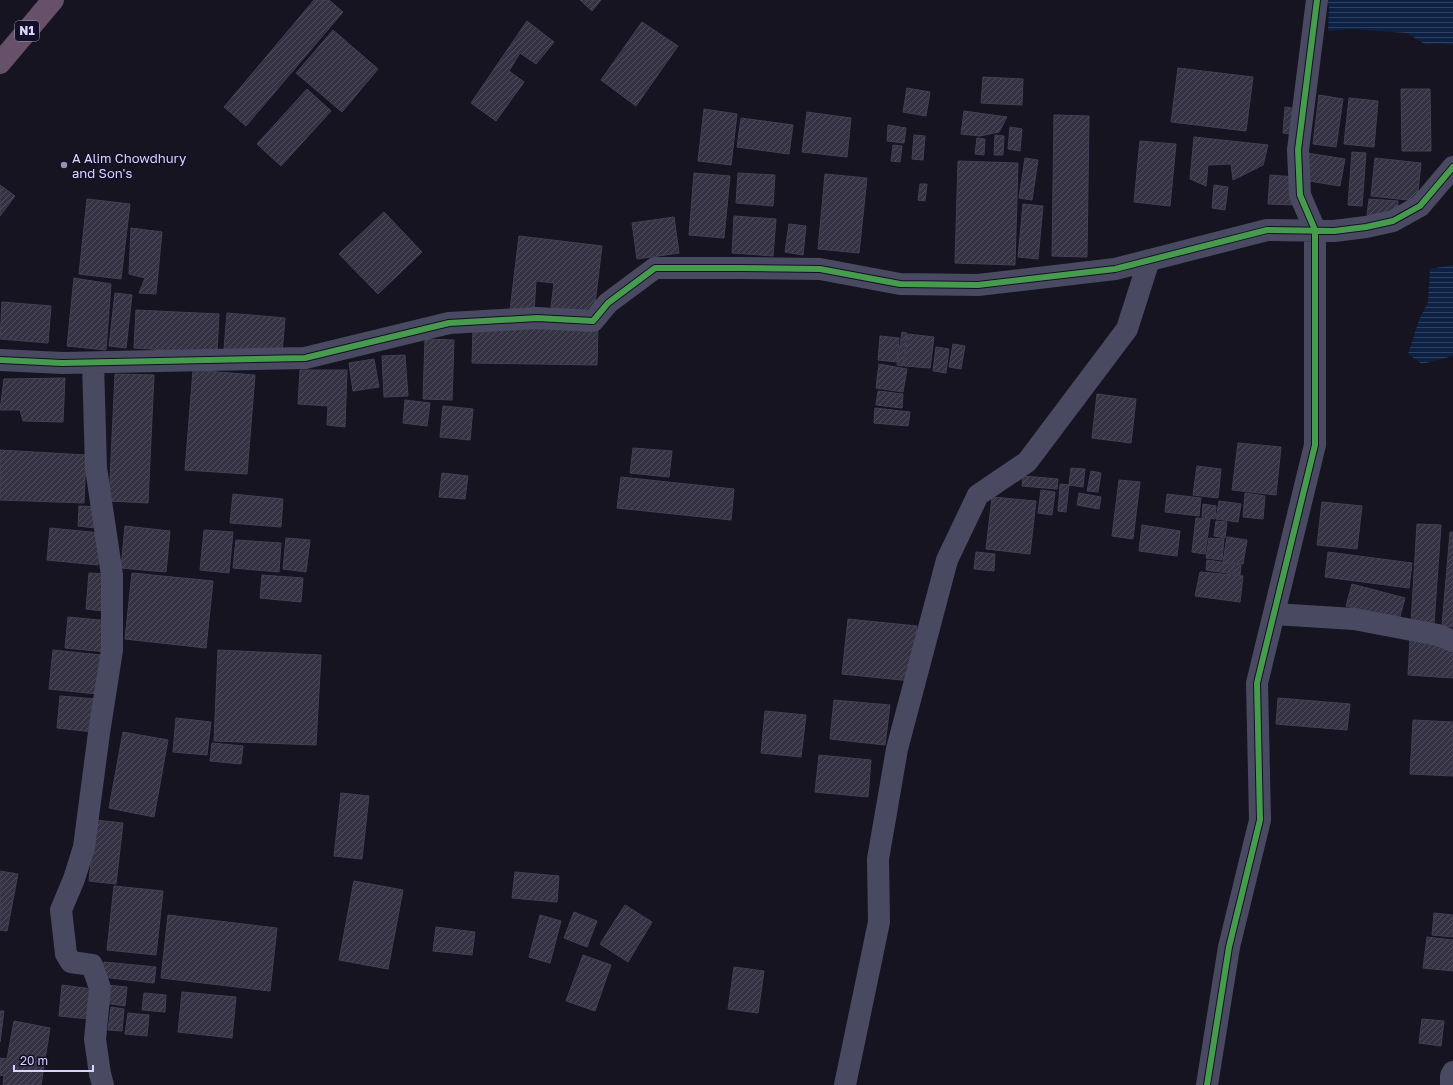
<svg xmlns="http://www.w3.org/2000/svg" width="1453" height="1085" font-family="'Golos Text',sans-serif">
  <defs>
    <pattern id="water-rules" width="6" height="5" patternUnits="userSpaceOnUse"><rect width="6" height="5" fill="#0d2144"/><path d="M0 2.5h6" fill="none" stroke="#304060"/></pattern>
    <pattern id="building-hatch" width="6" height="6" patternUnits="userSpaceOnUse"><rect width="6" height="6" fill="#343243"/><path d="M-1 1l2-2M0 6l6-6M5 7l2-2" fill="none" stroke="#514f5f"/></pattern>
  </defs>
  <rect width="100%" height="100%" fill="#161421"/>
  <!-- water -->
  <path fill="url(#water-rules)" d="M1327,0H1453V45L1436,43L1426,45L1407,33L1350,29L1328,31L1329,5Z
    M1453,265V356L1422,364L1408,354L1419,320L1428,302L1430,269Z"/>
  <!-- building -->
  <path fill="url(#building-hatch)" stroke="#433f54" d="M314,0H329L343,12L246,126L224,107Z
    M580,0H601L592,11Z
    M527,21L554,42L536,64L520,53L509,71L524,82L496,121L471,103Z
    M642,22L678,46L636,106L601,80Z
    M333,30L378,69L342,112L296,73Z
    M1178,68L1253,77L1246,131L1171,122Z
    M983,77L1023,79L1022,105L981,103Z
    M907,88L930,92L926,116L903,112Z
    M307,89L331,111L281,166L257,144Z
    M1401,89H1430L1431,151H1402Z
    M1319,95L1343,99L1336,147L1313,144Z
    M1349,98L1378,101L1374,147L1344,144Z
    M1285,107L1298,109L1296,135L1283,133Z
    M704,109L737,114L731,165L698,161Z
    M964,111L1007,117L999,132L980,136L961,134Z
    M807,112L851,118L847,157L802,152Z
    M1054,115L1089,116L1087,257L1052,256Z
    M741,118L793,125L789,154L737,147Z
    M888,125L906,128L904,143L887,141Z
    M1010,127L1022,129L1020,151L1008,149Z
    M914,135L925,136L923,160L912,159Z
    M995,135L1004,136L1003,155H994Z
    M1194,137L1268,145L1263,165L1233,180L1231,164L1208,165L1206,186L1190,179Z
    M977,138L985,139L984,155L975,154Z
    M1140,141L1176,144L1170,206L1134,202Z
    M893,145L902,146L900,162L891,161Z
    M1352,152L1366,153L1362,206L1348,205Z
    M1307,153L1345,159L1340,186L1303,180Z
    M1025,158L1038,160L1032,200L1019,198Z
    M1375,158L1421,163L1417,201L1371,196Z
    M958,161L1018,163L1015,265L955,263Z
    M694,173L730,176L724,238L689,235Z
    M738,173L775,175L773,206L736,203Z
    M825,174L867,178L859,253L818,249Z
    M1270,175L1296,177L1294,205L1268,204Z
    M920,184H927L925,201L918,200Z
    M0,185L15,196L0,216Z
    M1214,185L1228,187L1225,210L1212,208Z
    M87,199L130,204L121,279L79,274Z
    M1369,199L1398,201L1397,218L1367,215Z
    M1023,204L1043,206L1038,259L1018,257Z
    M384,212L422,252L378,294L339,254Z
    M734,216L776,219L773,256L732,253Z
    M674,217L679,253L637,259L632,223Z
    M789,224L806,226L803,255L785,252Z
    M131,228L162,232L156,294L139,293L145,278L129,274Z
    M519,236L602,246L594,312L551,307L554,283L536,281L534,311L510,310Z
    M74,278L111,284L106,350L67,346Z
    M115,293L132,295L126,348L109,346Z
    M2,302L51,306L48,343L0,339Z
    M136,310L219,314L217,353L134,348Z
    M227,313L285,318L282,353L224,349Z
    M473,326L598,328L597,365L472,363Z
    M902,332L907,333L903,366L897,365Z
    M908,334L934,337L930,368L904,366Z
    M880,336L899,338L897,362L878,360Z
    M425,339L454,340L452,400L423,399Z
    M953,344L965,346L961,369L949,367Z
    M936,347L949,349L946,373L933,371Z
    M405,355L408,396L384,397L382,356Z
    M374,359L379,387L353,391L349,363Z
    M879,364L907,369L903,392L876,388Z
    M193,370L255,375L247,474L185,470Z
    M300,370H347L345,427L327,425L328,406L298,404Z
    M115,374L154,375L148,503L109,501Z
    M65,378L63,422L23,421L20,410H0L4,379Z
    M878,391L903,394L902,408L876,405Z
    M1097,394L1136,399L1131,443L1092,438Z
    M405,400L430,403L427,426L403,423Z
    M443,406L473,409L470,440L440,437Z
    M875,408L910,412L908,426L874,423Z
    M1238,443L1281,447L1276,495L1232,490Z
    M633,448L672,451L669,477L630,473Z
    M0,450L86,455L84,503L0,500Z
    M1197,466L1221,469L1218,498L1193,495Z
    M1071,468L1085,469L1083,487L1069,485Z
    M1091,471L1101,473L1098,492L1087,491Z
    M442,473L468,476L465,499L439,497Z
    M1023,476L1058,479L1057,489L1022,486Z
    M621,477L734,489L731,520L617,508Z
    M1119,480L1140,482L1133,539L1112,536Z
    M1060,484L1069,485L1066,512L1058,511Z
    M1041,490L1055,492L1052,515L1038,513Z
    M1079,493L1101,497L1099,509L1077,505Z
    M1245,493L1265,496L1263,519L1243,517Z
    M233,494L283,499L281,527L230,523Z
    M1167,494L1201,498L1199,516L1165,512Z
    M992,497L1036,501L1030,554L986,549Z
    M1219,501L1241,504L1238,522L1216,519Z
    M1322,502L1362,506L1357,549L1317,545Z
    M1203,504L1216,506L1215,519L1202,517Z
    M79,506L97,507L96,528L78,526Z
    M1196,518L1210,519L1205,554L1192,552Z
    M1216,521L1227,522L1225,538L1214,536Z
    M1417,524L1441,525L1434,624L1411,623Z
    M1142,525L1180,531L1177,556L1139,551Z
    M125,526L170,531L166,572L121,568Z
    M50,528L101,533L98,565L47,560Z
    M204,530L233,532L229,573L200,570Z
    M1450,532H1453V627L1442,626Z
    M1227,537L1247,540L1243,564L1223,562Z
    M286,538L310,540L306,572L283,569Z
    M1209,538L1224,539L1222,560L1206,558Z
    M236,540L281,543L279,572L233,568Z
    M976,552L995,554L994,571L974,569Z
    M1328,552L1412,563L1409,588L1325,577Z
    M1207,560L1241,565L1240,575L1206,570Z
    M1200,572L1243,576L1240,602L1195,596Z
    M89,573L106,574L103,611L86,609Z
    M132,573L213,581L206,648L125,639Z
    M262,575L303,578L301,602L260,598Z
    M1352,584L1405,598L1399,620L1346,606Z
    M68,617L110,621L107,652L65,648Z
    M848,619L917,626L911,681L842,674Z
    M1410,640L1453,648V678L1408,675Z
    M53,650L101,655L97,694L49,689Z
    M218,650L321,655L316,745L214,741Z
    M60,696L97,699L93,732L57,728Z
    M1278,698L1350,704L1347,730L1276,724Z
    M834,700L890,705L885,745L830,739Z
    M765,711L806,715L801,757L761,753Z
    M176,718L211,722L207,755L173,752Z
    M1413,720L1453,722V776L1410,774Z
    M123,732L168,740L154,817L109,808Z
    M212,743L243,746L241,764L210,761Z
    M819,755L871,760L868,797L815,792Z
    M341,793L369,796L362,859L334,856Z
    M95,820L123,823L116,884L89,881Z
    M0,871L18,874L7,931L0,930Z
    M515,872L559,876L557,902L512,898Z
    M354,881L403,890L388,969L339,960Z
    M114,886L163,891L156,955L107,950Z
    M625,905L652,922L628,962L600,944Z
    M574,912L597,921L587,947L564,938Z
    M1434,913L1453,915V937L1432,935Z
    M168,915L277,928L270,991L161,978Z
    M540,915L561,921L550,963L529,957Z
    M436,927L475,932L472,955L433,951Z
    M1427,937L1453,940V971L1423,968Z
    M583,955L611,965L595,1011L566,1001Z
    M104,962L156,967L154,983L102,977Z
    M734,967L764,971L758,1013L728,1009Z
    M62,985L93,989L90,1019L59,1016Z
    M107,985L127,987L125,1006L105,1003Z
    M182,992L236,997L232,1038L178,1032Z
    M144,993L166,995L165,1012L142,1010Z
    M111,1007L124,1009L122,1031L108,1030Z
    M0,1011H4L0,1042Z
    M128,1013L149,1015L147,1036L125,1034Z
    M1422,1019L1444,1021L1441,1046L1419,1043Z
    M14,1021L50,1028L41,1085H3L4,1076L0,1075V1058L7,1059Z"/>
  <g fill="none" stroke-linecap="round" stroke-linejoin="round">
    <!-- minor -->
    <path stroke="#4a4962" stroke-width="22" d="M0,360L62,363L305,358L449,323L537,318L593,321L608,303L655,268H740L820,269L900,284L978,285L1115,269L1267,230L1334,231L1366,227L1393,221L1420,206L1453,167
      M93,363L96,468L112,575V650L99,733L84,847L74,879L61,910L66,954L71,962L92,965L100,988L95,1039L100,1074L103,1085
      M1274,614L1354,619L1438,635L1453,641
      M845,1085L879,922L878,859L897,749L947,560L978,495L1027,462L1127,329L1149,260
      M1207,1085L1229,947L1260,820L1257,683L1315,445V230L1300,195L1298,150L1317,0
      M1451,1085V1076L1453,1072"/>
    <!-- highway -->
    <path stroke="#67516a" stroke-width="22" d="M0,63L53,0"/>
    <defs>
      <path id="cycleway" d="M0,360L62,363L305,358L449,323L537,318L593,321L608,303L655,268H740L820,269L900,284L978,285L1115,269L1267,230L1334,231L1366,227L1393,221L1420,206L1453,167
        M1207,1085L1229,947L1260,820L1257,683L1315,445V230L1300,195L1298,150L1317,0"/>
    </defs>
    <!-- cycleway casing -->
    <use href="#cycleway" stroke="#130f26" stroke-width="8"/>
    <!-- cycleway -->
    <use href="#cycleway" stroke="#469c4c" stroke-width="6"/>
  </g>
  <!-- markers -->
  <circle fill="#9591b1" stroke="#130f26" stroke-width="1.5" cx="64" cy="165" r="4"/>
  <g text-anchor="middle" stroke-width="3" stroke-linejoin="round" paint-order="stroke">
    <!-- shield labels -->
    <rect fill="#130f26" stroke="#9e99be" stroke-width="1" x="15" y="21" width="24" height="20" rx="3"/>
    <g font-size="12" font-weight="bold" fill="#d9d4ff">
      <text x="27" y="35">N1</text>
    </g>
    <!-- poi labels -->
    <g font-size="13" fill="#d9d4ff" stroke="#130f26" text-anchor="start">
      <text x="72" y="163">A Alim Chowdhury<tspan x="72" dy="15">and Son's</tspan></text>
    </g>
  </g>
  <!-- scale -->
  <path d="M14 1065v6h79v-6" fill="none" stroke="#d9d4ff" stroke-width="2"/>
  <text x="20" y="1065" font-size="12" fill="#d9d4ff" stroke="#130f26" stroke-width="3" paint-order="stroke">20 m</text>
</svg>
